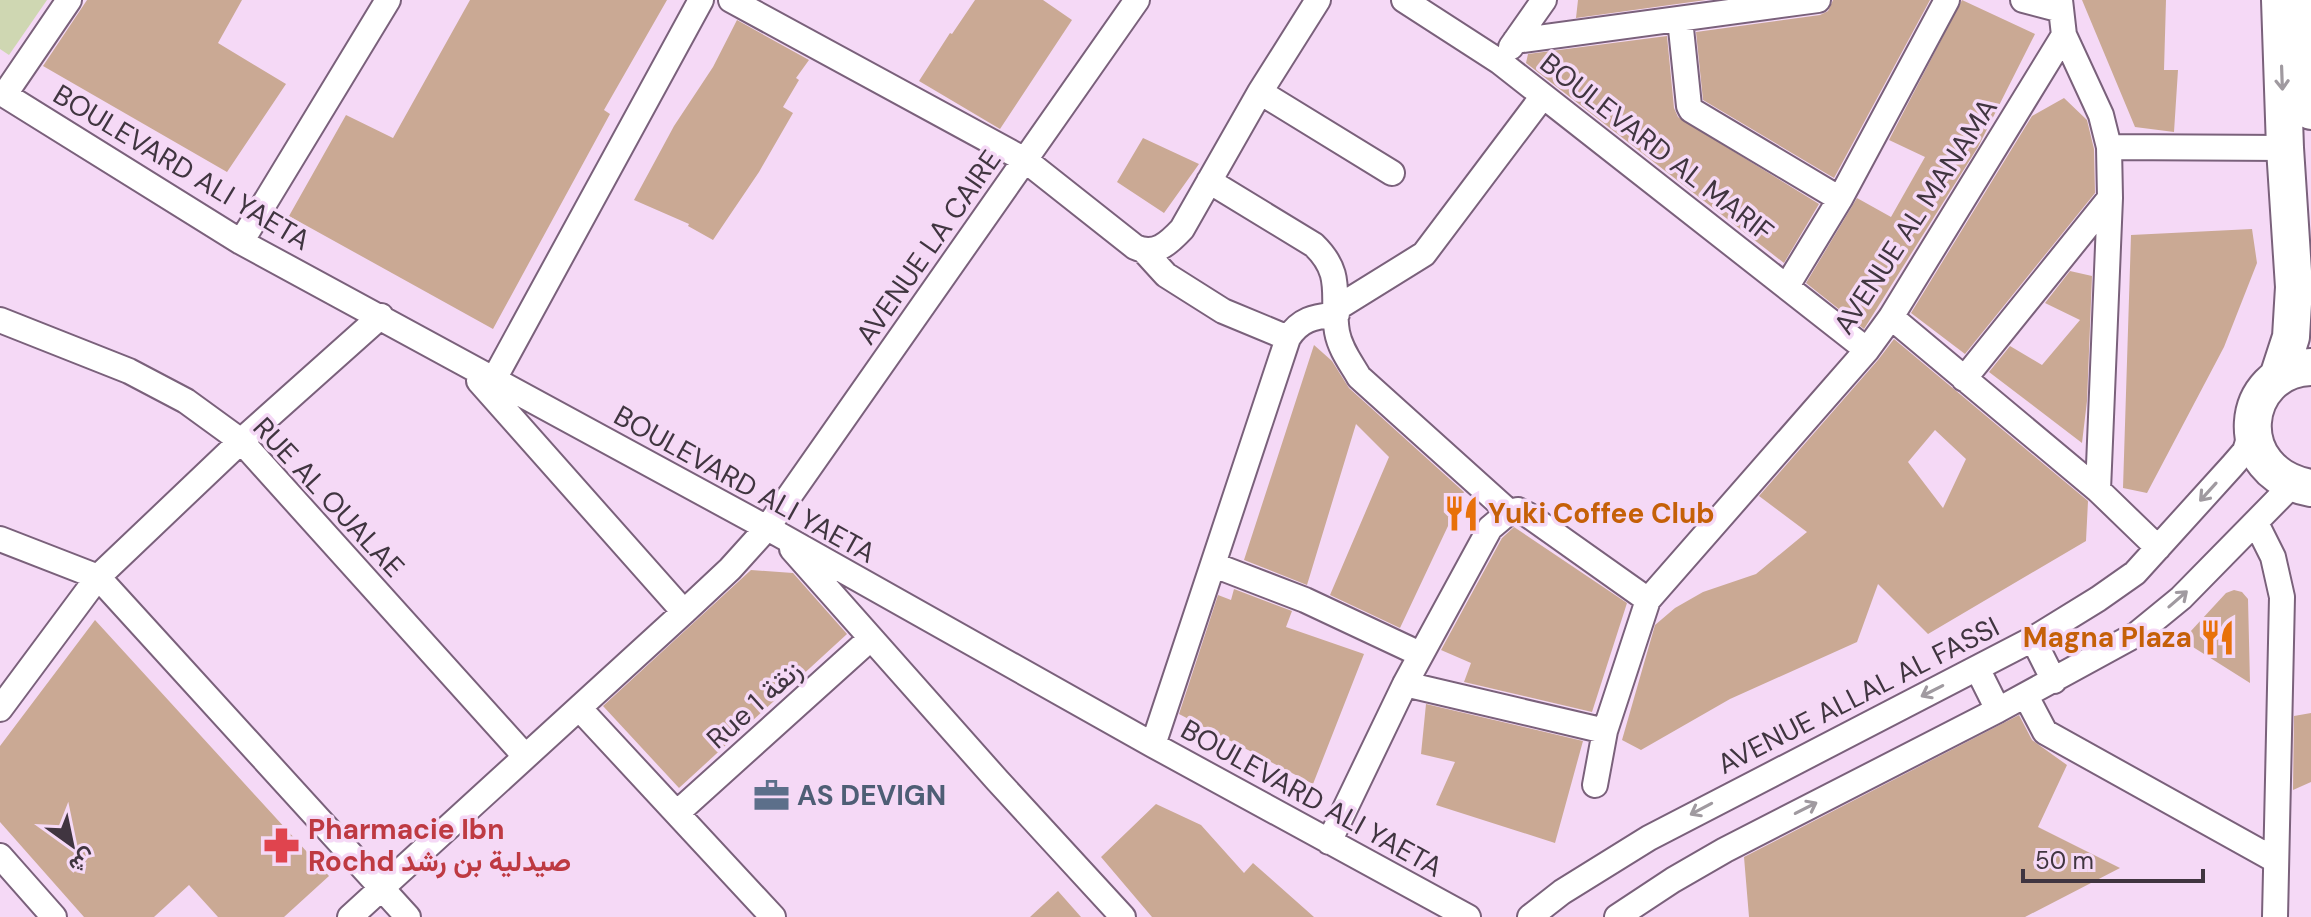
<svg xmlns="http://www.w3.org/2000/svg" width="2311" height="917" font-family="'DM Sans',Vazirmatn,sans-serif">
  <rect width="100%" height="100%" fill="#f5d9f6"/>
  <!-- green -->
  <path fill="#cfd7b2" d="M0,0H47L9,55L0,49Z"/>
  <!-- building -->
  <path fill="#caa994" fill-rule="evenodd" d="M87,0H242L218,43L286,84L227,172L43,66Z
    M470,0H667L604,110L610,114L493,329L289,216L346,115L393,138Z
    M975,0H1043L1072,20L1000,129L919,81L950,33L952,34Z
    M1578,0H1706L1576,18Z
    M1833,0H1930L1834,178L1703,100L1696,32L1820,15L1828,11Z
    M1962,0L2035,34L1978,147L1864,329L1806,283L1857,198L1891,217L1925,157L1889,140Z
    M2082,0H2166L2164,70H2178L2174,132L2135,127Z
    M737,20L809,60L796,78L799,80L783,107L793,113L759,172L713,240L688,226L689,224L634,200L674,126L713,67Z
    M1667,36L1674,108L1678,117L1819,204L1784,263L1526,63L1528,54Z
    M2064,98L2087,120L2094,149L2095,193L1965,354L1911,313L2032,116Z
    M1143,138L1199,164L1164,213L1117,182Z
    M2252,229L2257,263L2224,347L2147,493L2123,488L2131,235Z
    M2070,271L2092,276L2087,401L2082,443L1989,372L2010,346L2042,365L2080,320L2045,303Z
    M1894,339L2088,501L2086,541L1928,634L1878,584L1857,642L1730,699L1641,750L1622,740L1655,625L1675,608L1703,592L1756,574L1807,532L1759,496L1878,360ZM1935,430L1966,459L1943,508L1908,462Z
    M1314,345L1332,361L1349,388L1464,492L1400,628L1330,595L1389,457L1356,424L1307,585L1244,560Z
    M1514,527L1627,603L1592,712L1464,682L1471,663L1441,650L1502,538Z
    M751,570L793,573L847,634L679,788L603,706Z
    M1234,589L1292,611L1286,627L1364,654L1313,784L1179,714L1218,595L1231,600Z
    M2234,590L2242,592L2248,599L2250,683L2185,642L2190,632L2226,593Z
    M95,620L329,876L284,917H218L189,885L154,917H84L0,822V746Z
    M1426,704L1583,741L1555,843L1436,805L1455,762L1421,754Z
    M2311,713V782L2293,790L2294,716Z
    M2019,715L2032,740L2067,765L2038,827L2120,868L2025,917H1749L1744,857Z
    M1156,804L1201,825L1244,873L1253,863L1314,917H1152L1101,857Z
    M1058,891L1081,917H1030Z"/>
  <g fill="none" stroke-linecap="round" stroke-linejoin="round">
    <defs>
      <path id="minor" d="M731,0L1025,160L1135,247C1155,256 1168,244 1182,229L1260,92L1318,0
        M1404,0L1500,62L1867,350
        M2023,0L2061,10
        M2060,0L2064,35L2101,115L2109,147L2110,198L2098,490
        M1680,19L1689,106L1691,110L1840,199
        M1515,41L1818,0
        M1511,47L1544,0
        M0,92L241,242L780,535L1153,745L1468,917
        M1260,92L1392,173
        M5,94L69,0
        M2109,147L2285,148
        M1209,181L1314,245C1345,275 1331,296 1337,332C1340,349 1351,363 1359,377L1509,512
        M241,242L388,0
        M1145,252L1166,275L1223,311L1288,338
        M1787,286L1840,199L1947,0
        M1337,308L1424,254L1543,96
        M1891,317L2098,490L2158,548
        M0,320L129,371L186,401L241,441L525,756
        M1964,379L2110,198
        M479,381L684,612
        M493,381L701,0
        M2256,523L2273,557L2282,597L2275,917
        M0,539L98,577L408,917
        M792,549L997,780L1123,917
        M1214,565L1305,600L1420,654
        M2033,639L2054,681
        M1977,668L1998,710
        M1405,684L1605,731
        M2026,696L2045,732L2275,860
        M579,708L773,917
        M0,709L98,577L241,441L381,316
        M1153,745L1288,338C1301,318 1315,317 1337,314
        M1595,785L1605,731L1648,600L1867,350L1891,317L2064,35
        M677,813L870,639
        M1329,842L1405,684L1490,528L1509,512L1518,510L1528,515L1648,600
        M0,856L54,917
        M350,917L684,612L730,569L767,528L1137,0
        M1530,917L1562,892L1649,838L2033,639L2098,599L2135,573L2232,466L2245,451L2252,429
        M1617,917L1673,880L1725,850L1998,710L2137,634L2181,598L2292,485"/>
      <path id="primary" d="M2307,0L2311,111
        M2311,367C2240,369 2227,473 2311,488
        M2278,377L2291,337L2294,287L2285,148L2280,0"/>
    </defs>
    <!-- minor casing -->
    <use href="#minor" stroke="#7a617b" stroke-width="28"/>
    <!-- primary casing -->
    <use href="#primary" stroke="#7a617b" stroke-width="40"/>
    <!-- minor -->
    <use href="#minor" stroke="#fff" stroke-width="24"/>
    <!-- primary -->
    <use href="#primary" stroke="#fff" stroke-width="36"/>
  </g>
  <!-- one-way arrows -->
  <defs><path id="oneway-shaft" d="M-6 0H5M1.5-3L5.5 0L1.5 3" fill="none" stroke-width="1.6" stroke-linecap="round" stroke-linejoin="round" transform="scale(2)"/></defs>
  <g stroke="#a09aa0">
    <use href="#oneway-shaft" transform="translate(2282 78) rotate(88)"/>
    <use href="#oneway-shaft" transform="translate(2208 492) rotate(132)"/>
    <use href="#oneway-shaft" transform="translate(2178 599) rotate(-41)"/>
    <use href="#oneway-shaft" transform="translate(1932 691) rotate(153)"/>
    <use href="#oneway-shaft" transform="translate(1806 808) rotate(-27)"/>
    <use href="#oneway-shaft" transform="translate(1701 809) rotate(152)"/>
  </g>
  <!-- icons -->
  <defs>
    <symbol id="restaurant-bare" viewBox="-9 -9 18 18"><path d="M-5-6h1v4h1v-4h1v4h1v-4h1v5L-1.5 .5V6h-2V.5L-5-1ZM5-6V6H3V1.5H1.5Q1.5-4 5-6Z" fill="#e8710a" stroke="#f5d9f6" stroke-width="2.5" paint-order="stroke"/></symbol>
    <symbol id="office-bare" viewBox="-9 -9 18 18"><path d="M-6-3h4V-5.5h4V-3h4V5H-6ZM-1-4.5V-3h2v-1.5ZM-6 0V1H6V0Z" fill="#5c6f8a" stroke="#f5d9f6" stroke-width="2.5" paint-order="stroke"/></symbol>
    <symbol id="pharmacy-bare" viewBox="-9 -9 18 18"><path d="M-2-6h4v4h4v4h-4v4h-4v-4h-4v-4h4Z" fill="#e0444e" stroke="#f5d9f6" stroke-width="2.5" paint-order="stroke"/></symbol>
  </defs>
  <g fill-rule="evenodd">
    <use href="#restaurant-bare" x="1436" y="488" width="51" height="51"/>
    <use href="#restaurant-bare" x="2192" y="612" width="51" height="51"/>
    <use href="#office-bare" x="746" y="770" width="51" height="51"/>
    <use href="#pharmacy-bare" x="256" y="820" width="51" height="51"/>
  </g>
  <g text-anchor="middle" stroke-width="7" stroke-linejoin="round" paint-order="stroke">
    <!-- street labels -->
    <g font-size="28" fill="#403540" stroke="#f5d9f6">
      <text transform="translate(1657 147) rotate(38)" y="10">BOULEVARD AL MARIF</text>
      <text transform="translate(182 167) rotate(31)" y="10">BOULEVARD ALI YAETA</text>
      <text transform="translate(1915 216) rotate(-57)" y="10">AVENUE AL MANAMA</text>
      <text transform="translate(928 247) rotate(-55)" y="10">AVENUE LA CAIRE</text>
      <text transform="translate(745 484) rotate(29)" y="10">BOULEVARD ALI YAETA</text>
      <text transform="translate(329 497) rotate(47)" y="10">RUE AL OUALAE</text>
      <text transform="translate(1858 695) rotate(-27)" y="10">AVENUE ALLAL AL FASSI</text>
      <text transform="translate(754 704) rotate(-42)" y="10">Rue 1 زنقة</text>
      <text transform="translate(1312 798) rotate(29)" y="10">BOULEVARD ALI YAETA</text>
    </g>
    <!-- food labels -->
    <g font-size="28" font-weight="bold" fill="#c56008" stroke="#f5d9f6" text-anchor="start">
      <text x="1488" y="523">Yuki Coffee Club</text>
      <text x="2192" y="647" text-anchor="end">Magna Plaza</text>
    </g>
    <!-- service labels -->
    <g font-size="28" font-weight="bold" fill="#4e5e75" stroke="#f5d9f6" text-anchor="start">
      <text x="797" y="805">AS DEVIGN</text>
    </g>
    <!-- health labels -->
    <g font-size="28" font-weight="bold" fill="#be3a42" stroke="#f5d9f6" text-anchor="start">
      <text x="308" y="839">Pharmacie Ibn<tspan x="308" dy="32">Rochd صيدلية بن رشد</tspan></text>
    </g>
  </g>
  <!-- north arrow -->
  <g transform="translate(72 845) rotate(147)" stroke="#f5d9f6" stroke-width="6" paint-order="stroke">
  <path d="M0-6L14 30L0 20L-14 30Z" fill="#403540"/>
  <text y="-12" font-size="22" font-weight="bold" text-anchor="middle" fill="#403540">ش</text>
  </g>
  <!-- scale -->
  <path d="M2023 869v12h180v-12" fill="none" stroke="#403540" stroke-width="4"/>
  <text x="2035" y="869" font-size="24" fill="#403540" stroke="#f5d9f6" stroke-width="6" paint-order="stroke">50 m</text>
</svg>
